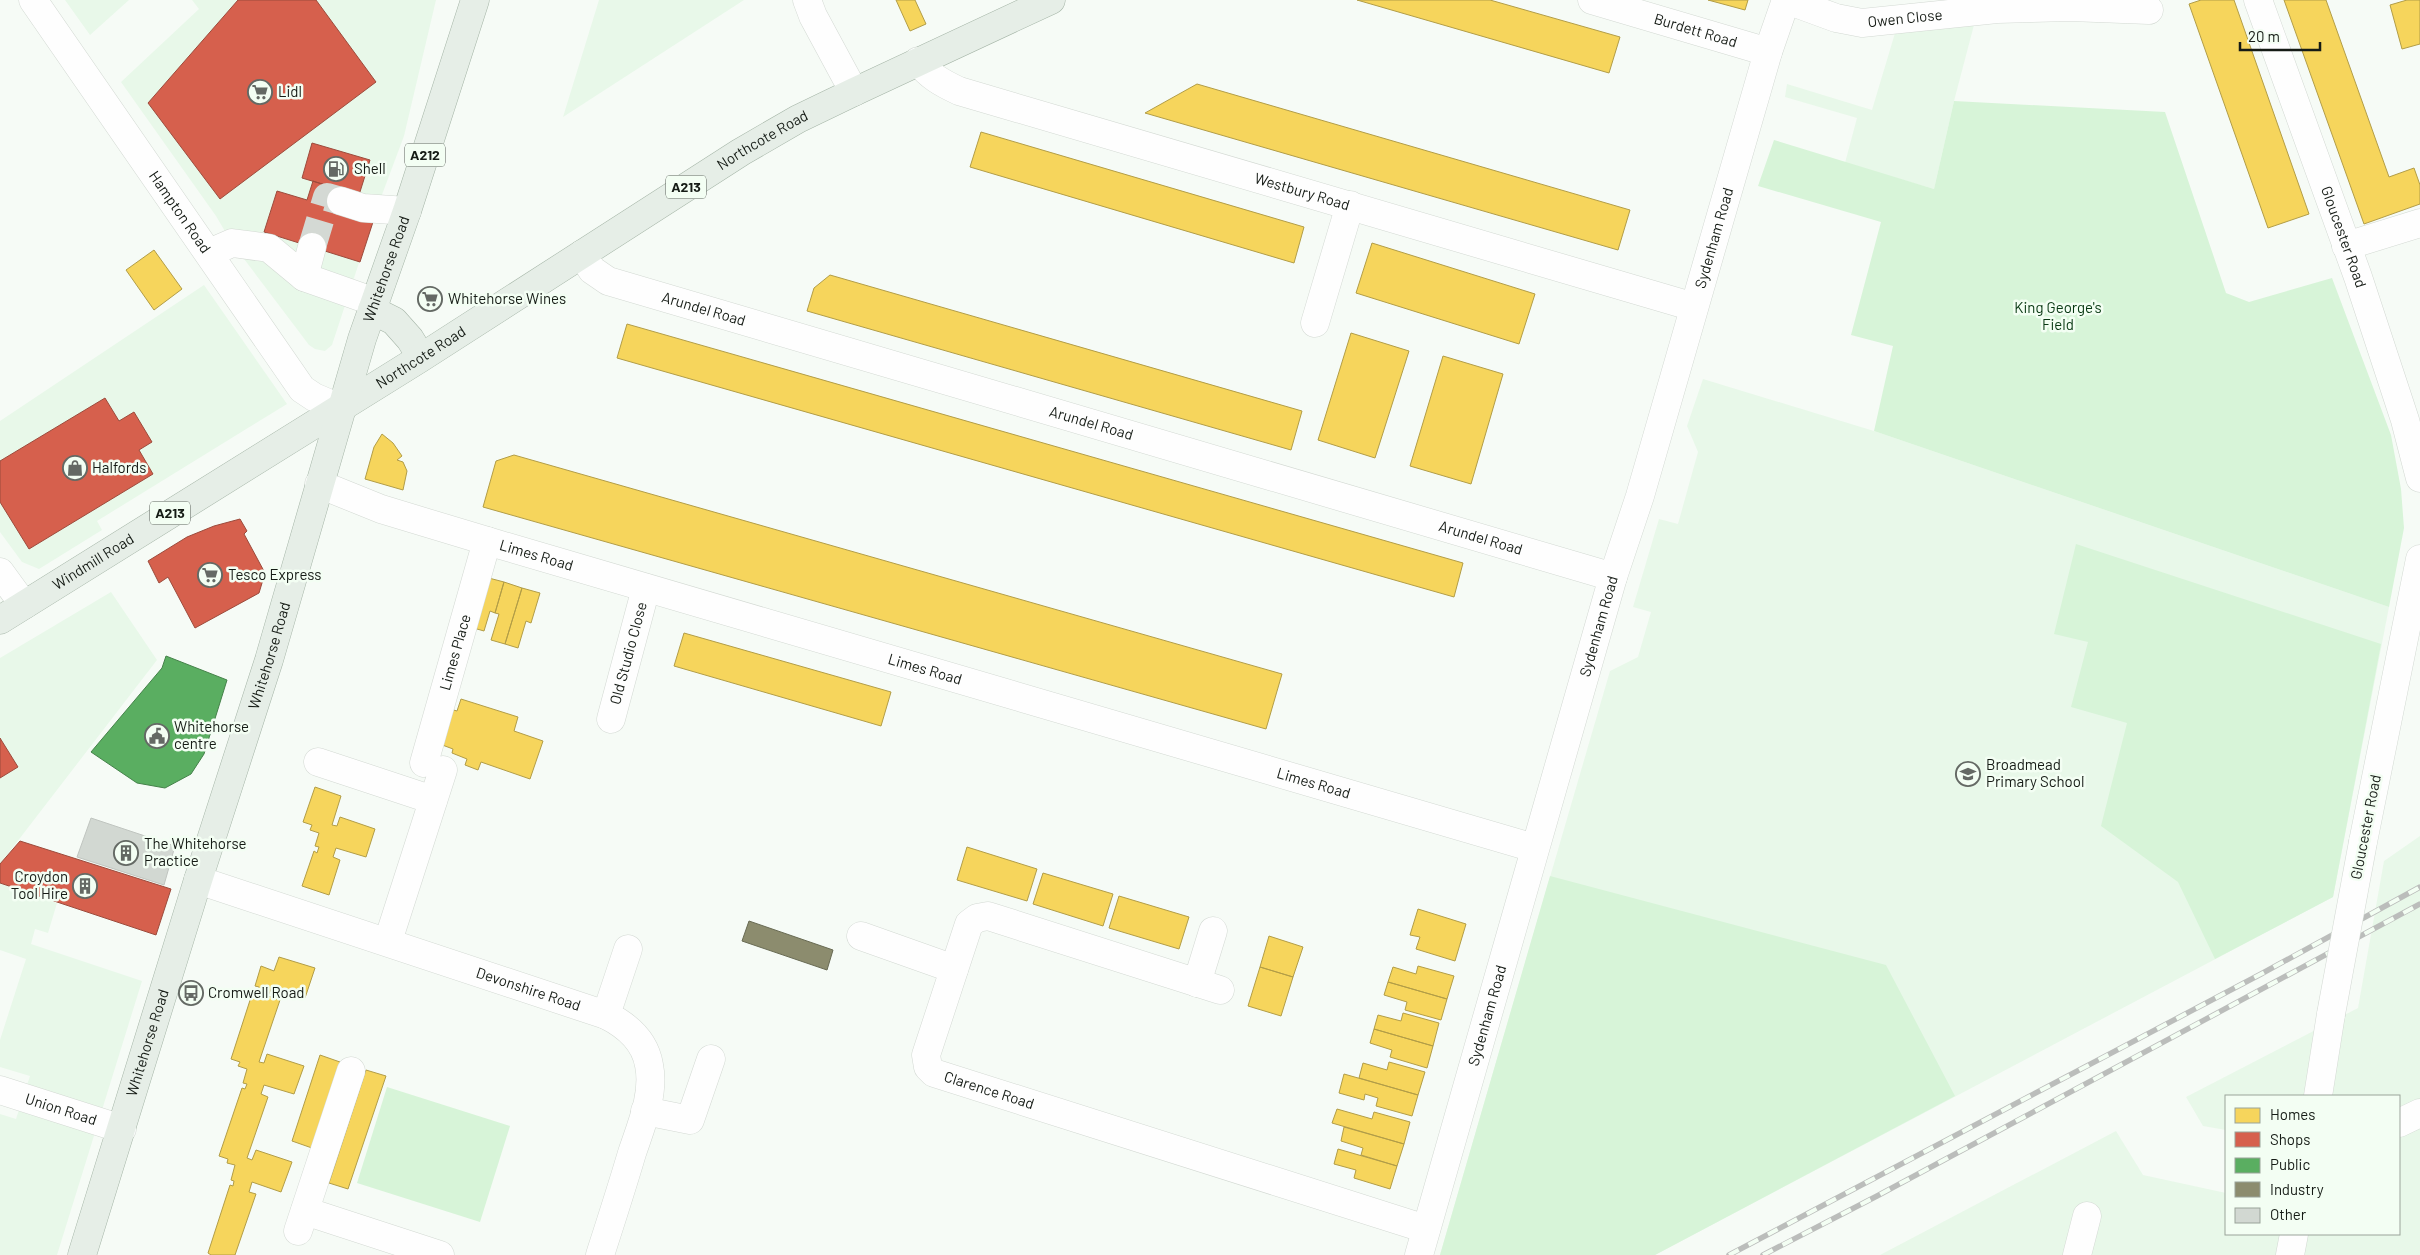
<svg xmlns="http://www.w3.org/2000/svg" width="2420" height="1255" font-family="Barlow,sans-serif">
  <rect width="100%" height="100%" fill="#f6fbf6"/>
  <!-- built -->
  <path fill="#e8f8e9" d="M65,0H129L90,35Z
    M192,0H436L404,136L377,208L332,345L325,351L315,349L309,345L232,243L216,216L121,82L199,9Z
    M599,0H744L563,117Z
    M1974,25L1954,101L1934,189L1845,163L1857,118L1785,97L1787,84L1872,110L1895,33Z
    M204,285L287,404L97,521L102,530L39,569L22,562L0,532V421Z
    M1703,379L1874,431L2389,607L2333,897L1655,1255H1440L1610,671L1638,657L1651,612L1633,607L1659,519L1678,524L1698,452L1687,426Z
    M111,592L157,660L0,864V658Z
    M2420,836V1255H1880L2116,1131L2143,1175L2226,1193V1234H2399V1096H2226V1130L2203,1126L2186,1097L2358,1008L2384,861Z
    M0,883L57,903L48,933L35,929L31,944L142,981L57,1255H0V1114L16,1119L30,1076L0,1067V1040L26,959L0,950Z"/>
  <!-- green -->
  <path fill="#d7f4d8" d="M1954,101L2165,112L2226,293L2249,302L2332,278L2391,435L2401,489L2404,528L2389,607L1874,431L1893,346L1851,335L1881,222L1758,186L1774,140L1934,189Z
    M2076,544L2381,644L2333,897L2215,959L2178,882L2101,826L2127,723L2071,707L2088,642L2054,634Z
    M1550,876L1886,965L1955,1096L1655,1255H1440Z
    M387,1087L510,1126L480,1222L357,1183Z"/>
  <!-- homes -->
  <path fill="#f6d55c" stroke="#b29d47" d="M896,0H915L926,24L910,31Z
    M1357,0H1490L1620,37L1609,73Z
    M1708,0H1748L1745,10Z
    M2201,0H2234L2309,214L2268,228L2189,4Z
    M2284,0H2326L2389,177L2414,168L2420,185V204L2364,224Z
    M2407,0H2420V44L2402,49L2390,5Z
    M1197,84L1630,210L1618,250L1145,113Z
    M981,132L1304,227L1294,263L970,167Z
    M1372,243L1535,294L1519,344L1356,293Z
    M154,250L182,289L154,310L126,270Z
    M830,275L1302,411L1291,450L807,311L814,288Z
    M627,324L1463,563L1454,597L617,358Z
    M1351,333L1409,351L1375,458L1318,440Z
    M1443,356L1503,374L1471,484L1410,466Z
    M382,434L393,443L402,456L397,460L403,462L407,471L403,490L365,479L374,447Z
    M514,455L1282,674L1266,729L483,507L496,461Z
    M485,577L504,582L495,613L490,611L484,631L470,627Z
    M504,582L522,588L505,644L491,640L499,614L495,613Z
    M522,588L540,593L531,623L526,621L518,648L505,644Z
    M684,633L891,692L881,726L674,666Z
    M461,699L518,717L514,731L543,741L530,779L481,762L478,770L465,765L467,759L452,753L453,749L437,743L447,708L457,711Z
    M315,787L341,796L332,825L337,826L340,817L375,829L366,857L336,848L333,857L340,860L329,895L302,886L314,851L317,853L319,847L315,846L319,833L310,830L312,825L303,822Z
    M967,847L1037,869L1027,901L957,880Z
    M1043,873L1113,894L1103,926L1033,904Z
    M1119,896L1189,917L1179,949L1109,928Z
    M1418,909L1466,924L1455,961L1416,949L1420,937L1410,935Z
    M1269,936L1303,947L1293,977L1260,967Z
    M279,957L315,968L305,998L272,987L268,996L280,1000L259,1062L264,1063L267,1054L304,1066L294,1094L264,1085L261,1094L268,1097L247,1158L252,1160L256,1150L292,1162L281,1192L252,1182L249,1192L256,1194L235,1255H211L208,1253L230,1185L233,1186L234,1181L231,1180L235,1165L227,1163L228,1159L219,1156L242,1088L245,1089L247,1084L243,1083L247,1069L238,1066L240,1062L231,1059L253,991L257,993L259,987L255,986L261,966L274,971Z
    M1418,966L1454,976L1447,999L1388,982L1393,967L1416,974Z
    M1260,967L1293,977L1281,1016L1248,1006Z
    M1388,982L1447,999L1441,1020L1405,1010L1407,1002L1384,995Z
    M1403,1013L1439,1023L1433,1046L1374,1029L1378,1015L1401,1021Z
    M1374,1029L1433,1046L1427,1068L1390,1057L1392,1050L1370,1043Z
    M320,1055L340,1062L312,1148L292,1141Z
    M1389,1062L1425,1072L1418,1095L1359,1078L1363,1063L1387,1070Z
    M366,1070L386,1076L348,1189L329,1183Z
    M1344,1074L1418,1095L1412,1116L1376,1106L1378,1098L1365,1094L1364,1100L1339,1093Z
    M1337,1109L1372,1119L1374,1112L1410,1122L1404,1144L1332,1123Z
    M1344,1127L1404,1144L1397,1166L1361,1155L1363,1148L1341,1141Z
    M1338,1149L1397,1166L1390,1189L1354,1178L1356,1170L1334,1164Z"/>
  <!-- shops -->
  <path fill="#d6604d" stroke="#9c4b3c" d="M238,0H316L376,82L220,199L148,103Z
    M312,143L370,160L359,195L302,178Z
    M313,181L344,191L373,222L360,262L264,232L277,191L307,200Z
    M105,398L119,421L134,412L152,442L139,450L153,474L29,549L0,502V461Z
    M240,519L247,531L244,534L265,573L259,593L195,628L168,577L159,583L148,561L187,537L214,526Z
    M0,738L18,767L0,778Z
    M20,841L171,889L156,935L0,883V864Z"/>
  <!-- public -->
  <path fill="#5aae61" stroke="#45824a" d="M166,656L227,680L204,754L191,774L165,788L137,783L91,752L162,668Z"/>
  <!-- industry -->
  <path fill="#8c8c6e" stroke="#686a53" d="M749,921L833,950L827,970L742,941Z"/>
  <!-- building -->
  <path fill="#d2d8d2" stroke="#c0c5c0" d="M91,818L175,846L164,885L77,857Z"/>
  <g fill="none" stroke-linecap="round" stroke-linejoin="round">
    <!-- minor-tunnel -->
    <path stroke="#d4d9d4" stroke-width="28" stroke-dasharray="28 14" stroke-linecap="butt" d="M312,247L327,197L341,201"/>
    <defs>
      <g id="minor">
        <path id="s1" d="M33,0L302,389L314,397L340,408"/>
        <path d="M807,0L813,16L854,92"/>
        <path id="s2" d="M1592,0L1768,52"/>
        <path id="s3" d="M1787,0L1836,18L1862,23L1997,9L2070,7L2149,10"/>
        <path id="s4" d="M2258,0L2358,277L2405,420L2420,478"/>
        <path id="s5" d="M918,61C929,76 942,83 959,91L1694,307"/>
        <path d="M341,201L363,208L407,211"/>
        <path d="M2346,246L2420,223"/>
        <path d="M312,247L304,277L375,302"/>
        <path d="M209,253L232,243L269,248L304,277"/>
        <path id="s6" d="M582,254L592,270L608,281L1613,577"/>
        <path d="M1315,323L1350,205"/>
        <path id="s7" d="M319,484L381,509L487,541L1534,848"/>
        <path d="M0,572L24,605"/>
        <path id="s8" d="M611,719L646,588"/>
        <path d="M318,762L433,800"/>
        <path id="s9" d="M424,763L487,541"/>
        <path d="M2363,842L2420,559"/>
        <path id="s10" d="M198,880L606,1015C626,1025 645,1041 649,1065C655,1094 641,1126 632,1153C622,1187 611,1221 600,1255"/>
        <path d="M861,936L954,969"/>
        <path d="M388,941L443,770"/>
        <path d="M1197,983L1213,931"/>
        <path id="s11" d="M1220,990L988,916L977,918L969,924L926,1055L928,1067L934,1073L1426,1229"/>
        <path d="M606,1015L628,949"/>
        <path id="s12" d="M0,1090L122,1129"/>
        <path d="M2318,1096L2331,1014"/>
        <path d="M645,1111L690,1120L711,1059"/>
        <path d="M2399,1123L2420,1113"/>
        <path d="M305,1211L440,1255"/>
        <path d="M298,1231L351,1071"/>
        <path id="s13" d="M1419,1255L1613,577L1640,496L1768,52L1786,0"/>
        <path d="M2077,1255L2087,1216"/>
        <path d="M2290,1255L2294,1234"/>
      </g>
      <g id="major">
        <path d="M372,310L394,321L410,339L421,357"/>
        <path id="s14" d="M0,620L419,359L741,152L798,119L854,92L1051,0"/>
        <path id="s15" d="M82,1255L198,880L269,660L362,339L407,211L475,0"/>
      </g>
    </defs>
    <!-- minor casing -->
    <use href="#minor" stroke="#d3d9d3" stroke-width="29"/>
    <!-- major casing -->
    <use href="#major" stroke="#a5b5a7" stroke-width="29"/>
    <!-- minor -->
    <use href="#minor" stroke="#fefefe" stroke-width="28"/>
    <!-- major -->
    <use href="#major" stroke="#e6eee7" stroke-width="28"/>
    <defs>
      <path id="rail" d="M1729,1255L2261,974L2420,887
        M1763,1255L1877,1196L2420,904"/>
    </defs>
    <!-- rail casing -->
    <use href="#rail" stroke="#bbbdbb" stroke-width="5.5"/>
    <!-- rail -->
    <use href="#rail" stroke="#f3fef3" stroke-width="4" stroke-dasharray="11" stroke-linecap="butt"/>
    <defs>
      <path id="minor-bridge" d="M2331,1014L2363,842"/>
    </defs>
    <!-- minor-bridge casing -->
    <use href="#minor-bridge" stroke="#d3d9d3" stroke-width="29" stroke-linecap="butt"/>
    <!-- minor-bridge -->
    <use href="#minor-bridge" stroke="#fefefe" stroke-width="28"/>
  </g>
  <!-- icons -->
  <defs>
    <symbol id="supermarket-ring" viewBox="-11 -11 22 22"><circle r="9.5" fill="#f3fef3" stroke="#646964" stroke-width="1.5"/><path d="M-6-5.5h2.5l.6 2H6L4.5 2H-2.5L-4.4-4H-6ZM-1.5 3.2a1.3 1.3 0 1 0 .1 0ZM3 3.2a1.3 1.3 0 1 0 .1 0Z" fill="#646964"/></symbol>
    <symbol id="fuel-ring" viewBox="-11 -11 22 22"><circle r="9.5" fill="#f3fef3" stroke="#646964" stroke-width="1.5"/><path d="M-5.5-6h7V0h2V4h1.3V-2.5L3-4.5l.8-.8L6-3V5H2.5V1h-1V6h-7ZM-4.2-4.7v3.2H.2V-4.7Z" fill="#646964"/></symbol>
    <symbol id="shop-ring" viewBox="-11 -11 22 22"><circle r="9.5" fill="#f3fef3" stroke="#646964" stroke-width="1.5"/><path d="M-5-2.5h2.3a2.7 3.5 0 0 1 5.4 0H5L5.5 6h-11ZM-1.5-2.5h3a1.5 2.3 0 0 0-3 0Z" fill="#646964"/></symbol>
    <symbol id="civic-ring" viewBox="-11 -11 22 22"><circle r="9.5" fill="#f3fef3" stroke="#646964" stroke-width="1.5"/><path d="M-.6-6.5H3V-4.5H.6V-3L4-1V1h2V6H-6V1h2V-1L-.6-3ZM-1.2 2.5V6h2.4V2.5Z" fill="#646964"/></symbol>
    <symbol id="school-ring" viewBox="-11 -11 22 22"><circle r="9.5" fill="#f3fef3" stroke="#646964" stroke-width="1.5"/><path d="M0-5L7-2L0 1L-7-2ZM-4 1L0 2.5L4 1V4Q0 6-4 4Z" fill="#646964"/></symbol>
    <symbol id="building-ring" viewBox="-11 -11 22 22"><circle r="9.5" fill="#f3fef3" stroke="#646964" stroke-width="1.5"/><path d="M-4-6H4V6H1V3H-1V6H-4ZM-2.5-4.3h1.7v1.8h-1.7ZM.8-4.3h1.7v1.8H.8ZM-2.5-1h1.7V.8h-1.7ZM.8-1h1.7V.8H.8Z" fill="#646964"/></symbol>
    <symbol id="bus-ring" viewBox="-11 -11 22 22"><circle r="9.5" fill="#f3fef3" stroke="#646964" stroke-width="1.5"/><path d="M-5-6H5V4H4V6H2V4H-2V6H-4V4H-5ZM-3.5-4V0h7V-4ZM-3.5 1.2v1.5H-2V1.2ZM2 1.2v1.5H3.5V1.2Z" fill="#646964"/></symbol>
  </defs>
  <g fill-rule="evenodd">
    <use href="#supermarket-ring" x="246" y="78" width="28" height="28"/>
    <use href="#fuel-ring" x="322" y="155" width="28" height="28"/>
    <use href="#supermarket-ring" x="416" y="285" width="28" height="28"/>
    <use href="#shop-ring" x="61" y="454" width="28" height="28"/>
    <use href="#supermarket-ring" x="196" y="561" width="28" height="28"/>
    <use href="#civic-ring" x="143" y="722" width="28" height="28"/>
    <use href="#school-ring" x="1954" y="760" width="28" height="28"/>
    <use href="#building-ring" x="112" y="839" width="28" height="28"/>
    <use href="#building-ring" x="71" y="872" width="28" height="28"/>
    <use href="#bus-ring" x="177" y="979" width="28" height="28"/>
  </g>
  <g text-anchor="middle" stroke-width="5" stroke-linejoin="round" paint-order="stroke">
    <!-- shield labels -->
    <g fill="#f3fef3" stroke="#585f58" stroke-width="1">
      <rect x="405" y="143.5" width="40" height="23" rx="4"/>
      <rect x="666" y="175.5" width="40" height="23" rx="4"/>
      <rect x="150" y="501.5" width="40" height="23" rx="4"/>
    </g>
    <g font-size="14" font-weight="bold" fill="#151b15">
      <text x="425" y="160">A212</text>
      <text x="686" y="192">A213</text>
      <text x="170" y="518">A213</text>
    </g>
    <!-- street labels -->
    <g font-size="15" fill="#151b15" stroke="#f3fef3">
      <text dy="5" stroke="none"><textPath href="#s3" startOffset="122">Owen Close</textPath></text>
      <text dy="5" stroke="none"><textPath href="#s2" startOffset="108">Burdett Road</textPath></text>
      <text dy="5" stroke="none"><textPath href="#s14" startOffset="901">Northcote Road</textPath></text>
      <text dy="5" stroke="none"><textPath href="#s5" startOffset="409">Westbury Road</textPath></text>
      <text dy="5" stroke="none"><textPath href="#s1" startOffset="258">Hampton Road</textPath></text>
      <text dy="5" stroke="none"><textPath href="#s13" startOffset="1059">Sydenham Road</textPath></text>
      <text dy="5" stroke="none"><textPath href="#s4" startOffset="252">Gloucester Road</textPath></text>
      <text dy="5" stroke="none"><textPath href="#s15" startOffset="1032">Whitehorse Road</textPath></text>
      <text dy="5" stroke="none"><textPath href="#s6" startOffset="138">Arundel Road</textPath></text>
      <text dy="5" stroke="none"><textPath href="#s14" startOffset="496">Northcote Road</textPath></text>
      <text dy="5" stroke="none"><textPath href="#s6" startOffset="542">Arundel Road</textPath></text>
      <text dy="5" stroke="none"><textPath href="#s6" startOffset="948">Arundel Road</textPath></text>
      <text dy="5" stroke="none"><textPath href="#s7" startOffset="229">Limes Road</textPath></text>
      <text dy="5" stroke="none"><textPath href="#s14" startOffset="110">Windmill Road</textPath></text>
      <text dy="5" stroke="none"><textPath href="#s13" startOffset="654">Sydenham Road</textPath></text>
      <text dy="5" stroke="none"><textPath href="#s9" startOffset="115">Limes Place</textPath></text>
      <text dy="5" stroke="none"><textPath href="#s8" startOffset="68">Old Studio Close</textPath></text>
      <text dy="5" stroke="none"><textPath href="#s15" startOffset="628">Whitehorse Road</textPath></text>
      <text dy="5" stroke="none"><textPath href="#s7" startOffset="634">Limes Road</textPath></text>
      <text dy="5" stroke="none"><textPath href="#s7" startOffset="1039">Limes Road</textPath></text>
      <text transform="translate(2366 827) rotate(-79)" y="5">Gloucester Road</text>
      <text dy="5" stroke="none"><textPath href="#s10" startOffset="348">Devonshire Road</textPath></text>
      <text dy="5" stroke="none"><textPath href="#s13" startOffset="249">Sydenham Road</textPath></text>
      <text dy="5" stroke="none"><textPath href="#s15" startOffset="222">Whitehorse Road</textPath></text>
      <text dy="5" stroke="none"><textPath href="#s11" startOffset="481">Clarence Road</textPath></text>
      <text dy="5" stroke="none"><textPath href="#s12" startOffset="64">Union Road</textPath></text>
    </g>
    <!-- poi labels -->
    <g font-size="15" fill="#151b15" stroke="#f3fef3" text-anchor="start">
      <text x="278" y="97">Lidl</text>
      <text x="354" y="174">Shell</text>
      <text x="448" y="304">Whitehorse Wines</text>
      <text x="92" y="473">Halfords</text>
      <text x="228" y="580">Tesco Express</text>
      <text x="174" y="732">Whitehorse<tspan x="174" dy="17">centre</tspan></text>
      <text x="1986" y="770">Broadmead<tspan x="1986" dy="17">Primary School</tspan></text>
      <text x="144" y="849">The Whitehorse<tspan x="144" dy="17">Practice</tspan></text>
      <text x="68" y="882" text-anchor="end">Croydon<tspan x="68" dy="17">Tool Hire</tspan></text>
      <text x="208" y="998">Cromwell Road</text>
    </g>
    <!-- park labels -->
    <g font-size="15" fill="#083812" stroke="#f3fef3">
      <text x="2058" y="313">King George's<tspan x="2058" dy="17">Field</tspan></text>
    </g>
  </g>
  <!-- legend -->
  <rect x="2225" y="1095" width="175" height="140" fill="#f3fef3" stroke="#9aa39a"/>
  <rect x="2235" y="1108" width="25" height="15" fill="#f6d55c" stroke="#9aa39a"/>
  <text x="2270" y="1120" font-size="15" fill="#151b15">Homes</text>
  <rect x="2235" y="1132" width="25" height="15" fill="#d6604d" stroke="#9aa39a"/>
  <text x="2270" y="1145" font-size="15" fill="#151b15">Shops</text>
  <rect x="2235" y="1158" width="25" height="15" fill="#5aae61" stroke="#9aa39a"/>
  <text x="2270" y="1170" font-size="15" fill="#151b15">Public</text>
  <rect x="2235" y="1182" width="25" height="15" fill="#8c8c6e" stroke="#9aa39a"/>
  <text x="2270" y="1195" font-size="15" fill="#151b15">Industry</text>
  <rect x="2235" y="1208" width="25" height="15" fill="#d2d8d2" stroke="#9aa39a"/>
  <text x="2270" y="1220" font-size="15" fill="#151b15">Other</text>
  <!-- scale -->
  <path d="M2240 42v8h80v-8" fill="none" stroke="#151b15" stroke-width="2.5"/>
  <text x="2248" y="42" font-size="15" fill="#151b15" stroke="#f3fef3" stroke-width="4" paint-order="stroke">20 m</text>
</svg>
